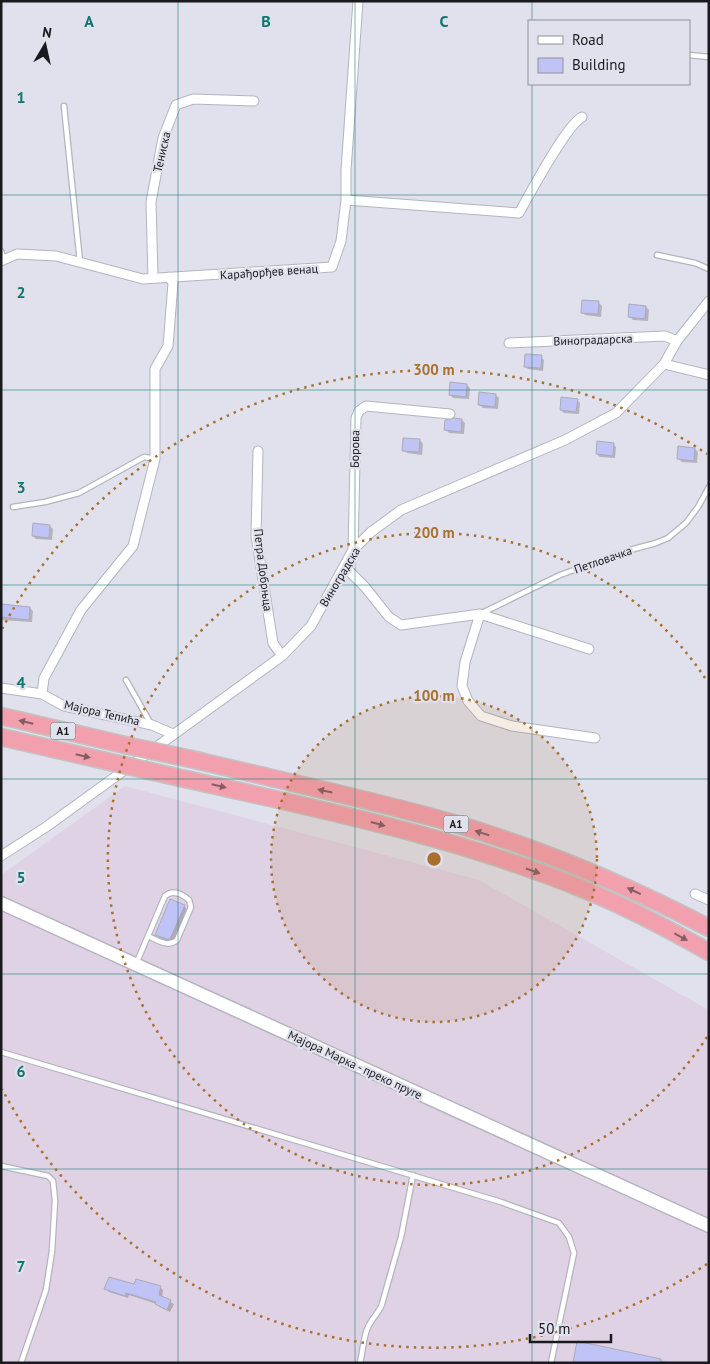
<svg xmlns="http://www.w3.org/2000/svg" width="710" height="1364" font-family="'PT Sans',sans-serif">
  <rect width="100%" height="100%" fill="#e0e1ec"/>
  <!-- industrial -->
  <path fill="#e0d2e5" d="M125,786L479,880L709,1010V1363H1V875Z"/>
  <!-- shadow -->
  <path fill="#0003" d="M599,303L602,306L601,317L585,315L582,312Z
    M646,307L649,310L648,321L633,320L630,317Z
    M541,357L544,360L543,371L528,369L525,366Z
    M467,385L470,388L469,399L453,398L450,395Z
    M496,395L499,398L498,409L483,408L480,405Z
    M577,400L580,403L579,414L564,413L561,410Z
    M462,420L465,423L464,434L449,433L446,430V421Z
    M420,440L423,444L422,455L407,453L404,450Z
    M613,444L616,447L615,458L600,457L597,454Z
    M695,449L698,452L697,463L682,462L679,459Z
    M50,526L53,529L52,540L36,539L33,536Z
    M1,606L30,608L33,611L32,622L1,620Z
    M184,906L189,911L175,943L161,939L156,934Z
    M135,1285L160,1287L163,1290L162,1298L174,1304L170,1312L160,1307L157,1304L129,1295L128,1298L109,1292L106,1289Z
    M578,1343L673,1363H574Z"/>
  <!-- building -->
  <path fill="#c0c3f6" stroke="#aaabb6" d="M582,300L599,301L598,314L581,313Z
    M629,304L646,306L645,319L628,317Z
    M525,354L542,355L541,368L524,367Z
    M450,382L467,384L466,397L449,395Z
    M479,392L496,394L495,407L478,405Z
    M561,397L578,399L576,412L560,410Z
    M454,418L462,419L461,432L444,430L445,420Z
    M403,438L420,439L419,452L402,451Z
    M597,441L614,443L613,456L596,454Z
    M678,446L695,448L694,461L677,459Z
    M33,523L50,525L49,538L32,536Z
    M1,604L30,607L29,620L1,617Z
    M170,899L185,905L170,939H167L155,935Z
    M109,1277L134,1284L136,1279L161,1286L159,1295L171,1300L167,1310L155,1304L156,1302L126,1293L125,1296L104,1289Z
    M577,1341L661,1359L660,1363H573Z"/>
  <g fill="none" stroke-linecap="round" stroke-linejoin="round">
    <defs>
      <path id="lane" d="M689,55L709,57
        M64,106L80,262
        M1,251L4,260
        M657,255L695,263L709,269
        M13,507L45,502L79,493L144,457L155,459
        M480,614L560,575L630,550L656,543L668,538L686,523L698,507L709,487
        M126,680L151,724
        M136,964L165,896C173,889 182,894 189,900L191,907L177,940C168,948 157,940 148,936
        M1,1052L501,1202L559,1223L569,1237L574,1253L551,1363
        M1,1166L48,1176L53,1181L55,1201L52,1251L46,1290L21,1363
        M360,1363C363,1351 363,1338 368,1327C372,1318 379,1313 382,1304L401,1237L413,1175"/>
      <path id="street" d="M346,200L519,213C531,192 565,127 582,117
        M1,261L17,254L56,256L143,279L332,267L341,241L346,200V170L358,1
        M153,278L151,202L163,138L176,105L193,99L254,101
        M509,343L665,336L677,341
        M664,364L709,375
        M258,451L256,536L273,643L282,656
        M353,550L356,418L359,411L366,406L450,414
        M344,566L365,587L389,617L401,625L480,614L589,649
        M480,614L465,662L462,686L468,701L481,716L512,726L595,738
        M1,688L42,694L64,706L152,725L173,734
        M42,694L44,678L81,610L133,546L155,459V369L168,346L173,283L169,277
        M1,856L46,827L282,656L311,626L353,550L371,532L401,510L565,440L616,413L664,364L677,341L709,301
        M695,894L709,900"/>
      <path id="secondary" d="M1,903L709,1226"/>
      <path id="highway" d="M1,716L125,745
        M1,737L106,761
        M191,759C278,780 366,798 453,823C541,849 627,885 709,928
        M172,776C313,808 457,836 590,892C631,909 670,930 709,952"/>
    </defs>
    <!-- lane casing -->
    <use href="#lane" stroke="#b3b4bf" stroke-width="7"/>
    <!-- street casing -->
    <use href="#street" stroke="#b3b4bf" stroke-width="11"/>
    <!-- secondary casing -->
    <use href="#secondary" stroke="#b3b4bf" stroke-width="15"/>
    <!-- highway casing -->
    <use href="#highway" stroke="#c3c3c4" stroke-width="19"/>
    <!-- lane -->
    <use href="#lane" stroke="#fff" stroke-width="4.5"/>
    <!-- street -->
    <use href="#street" stroke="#fff" stroke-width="9"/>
    <!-- secondary -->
    <use href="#secondary" stroke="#fff" stroke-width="12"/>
    <!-- highway -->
    <use href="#highway" stroke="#f3a0ae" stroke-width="16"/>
    <defs>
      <path id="highway-bridge" d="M125,745L191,759
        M106,761L172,776"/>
    </defs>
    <!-- highway-bridge casing -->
    <use href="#highway-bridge" stroke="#c3c3c4" stroke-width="19" stroke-linecap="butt"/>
    <!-- highway-bridge -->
    <use href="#highway-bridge" stroke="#f3a0ae" stroke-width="16"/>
  </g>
  <!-- one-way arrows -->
  <defs><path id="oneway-solid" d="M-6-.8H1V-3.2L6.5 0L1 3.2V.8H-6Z" transform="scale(1.25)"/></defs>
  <g fill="#865d66">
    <use href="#oneway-solid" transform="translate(26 722) rotate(-167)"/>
    <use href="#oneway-solid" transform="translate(83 756) rotate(13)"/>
    <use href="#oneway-solid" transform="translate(219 786) rotate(13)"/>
    <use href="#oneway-solid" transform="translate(325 791) rotate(-168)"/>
    <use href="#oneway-solid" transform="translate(378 824) rotate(15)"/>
    <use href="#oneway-solid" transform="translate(482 833) rotate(-163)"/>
    <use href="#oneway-solid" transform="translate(533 871) rotate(19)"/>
    <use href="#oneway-solid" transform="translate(634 891) rotate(-155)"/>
    <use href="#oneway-solid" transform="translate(681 937) rotate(28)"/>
  </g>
  <!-- grid -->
  <path fill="none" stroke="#0f766e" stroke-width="1" stroke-opacity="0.55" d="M178,1V1363M355,1V1363M532,1V21M532,84V1363M1,195H709M1,390H709M1,585H709M1,779H709M1,974H709M1,1169H709"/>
  <!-- distance rings -->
  <circle cx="434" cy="859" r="163" fill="#a86f2d" fill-opacity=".12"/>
  <g fill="none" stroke="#a86f2d" stroke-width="2.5" stroke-dasharray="2.5 5">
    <circle cx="434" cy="859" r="163"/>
    <path d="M707 1037A326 326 0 1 1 707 681"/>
    <path d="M707 1264A489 489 0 0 1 2 1089M2 629A489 489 0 0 1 707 454"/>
  </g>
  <g text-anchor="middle" stroke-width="4.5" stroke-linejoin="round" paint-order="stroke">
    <!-- shield labels -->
    <g fill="#e0e1ec" stroke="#55565c" stroke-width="1">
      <rect x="50.5" y="722.5" width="25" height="17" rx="4"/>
      <rect x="443.5" y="815.5" width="25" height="17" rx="4"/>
    </g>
    <g font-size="11" font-weight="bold" fill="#1a1a1e">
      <text x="63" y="735">A1</text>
      <text x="456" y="828">A1</text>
    </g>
    <!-- street labels -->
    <g font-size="12" fill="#1a1a1e" stroke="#e0e1ec">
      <text transform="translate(162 152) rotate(-77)" y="4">Тениска</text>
      <text transform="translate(269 272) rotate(-4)" y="4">Карађорђев венац</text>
      <text transform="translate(593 340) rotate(-2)" y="4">Виноградарска</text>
      <text transform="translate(355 449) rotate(-89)" y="4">Борова</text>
      <text transform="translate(603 560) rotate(-19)" y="4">Петловачка</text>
      <text transform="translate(263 570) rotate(83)" y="4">Петра Добрњца</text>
      <text transform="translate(340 577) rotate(-59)" y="4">Виноградска</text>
      <text transform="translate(102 713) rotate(13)" y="4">Мајора Тепића</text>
      <text transform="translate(355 1065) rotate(25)" y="4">Мајора Марка - преко пруге</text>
    </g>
  </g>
  <g font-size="16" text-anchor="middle" font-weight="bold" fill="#0f766e" stroke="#e0e1ec" stroke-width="4.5" stroke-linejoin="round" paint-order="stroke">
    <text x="89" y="27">A</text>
    <text x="266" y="27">B</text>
    <text x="444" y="27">C</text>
    <text x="21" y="103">1</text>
    <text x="21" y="298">2</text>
    <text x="21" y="493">3</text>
    <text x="21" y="688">4</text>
    <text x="21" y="883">5</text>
    <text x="21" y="1077">6</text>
    <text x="21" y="1272">7</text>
  </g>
  <circle cx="434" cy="859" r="8" fill="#a86f2d" stroke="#e0e1ec" stroke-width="2.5"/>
  <g font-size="15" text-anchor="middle" font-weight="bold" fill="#a86f2d" stroke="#e0e1ec" stroke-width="4.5" stroke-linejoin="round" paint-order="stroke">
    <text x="434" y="375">300 m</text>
    <text x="434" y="538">200 m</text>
    <text x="434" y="701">100 m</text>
  </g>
  <!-- border -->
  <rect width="710" height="1364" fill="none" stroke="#1a1a1e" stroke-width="5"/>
  <!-- legend -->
  <rect x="528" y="20" width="162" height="65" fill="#e0e1ec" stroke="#91919a"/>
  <rect x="538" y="36" width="25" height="8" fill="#ffffff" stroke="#91919a"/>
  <text x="572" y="45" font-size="15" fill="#1a1a1e">Road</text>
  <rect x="538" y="58" width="25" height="15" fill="#c0c3f6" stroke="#91919a"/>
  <text x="572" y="70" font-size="15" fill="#1a1a1e">Building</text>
  <!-- north arrow -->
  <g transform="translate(45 45) rotate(9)" stroke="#e0e1ec" stroke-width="4" paint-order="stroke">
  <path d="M0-4L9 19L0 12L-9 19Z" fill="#1a1a1e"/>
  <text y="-8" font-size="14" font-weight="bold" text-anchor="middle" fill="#1a1a1e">N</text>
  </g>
  <!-- scale -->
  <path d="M530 1334v8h81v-8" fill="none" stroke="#1a1a1e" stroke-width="2.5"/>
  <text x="538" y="1334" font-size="15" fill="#1a1a1e" stroke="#e0e1ec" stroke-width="4" paint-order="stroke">50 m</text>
</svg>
